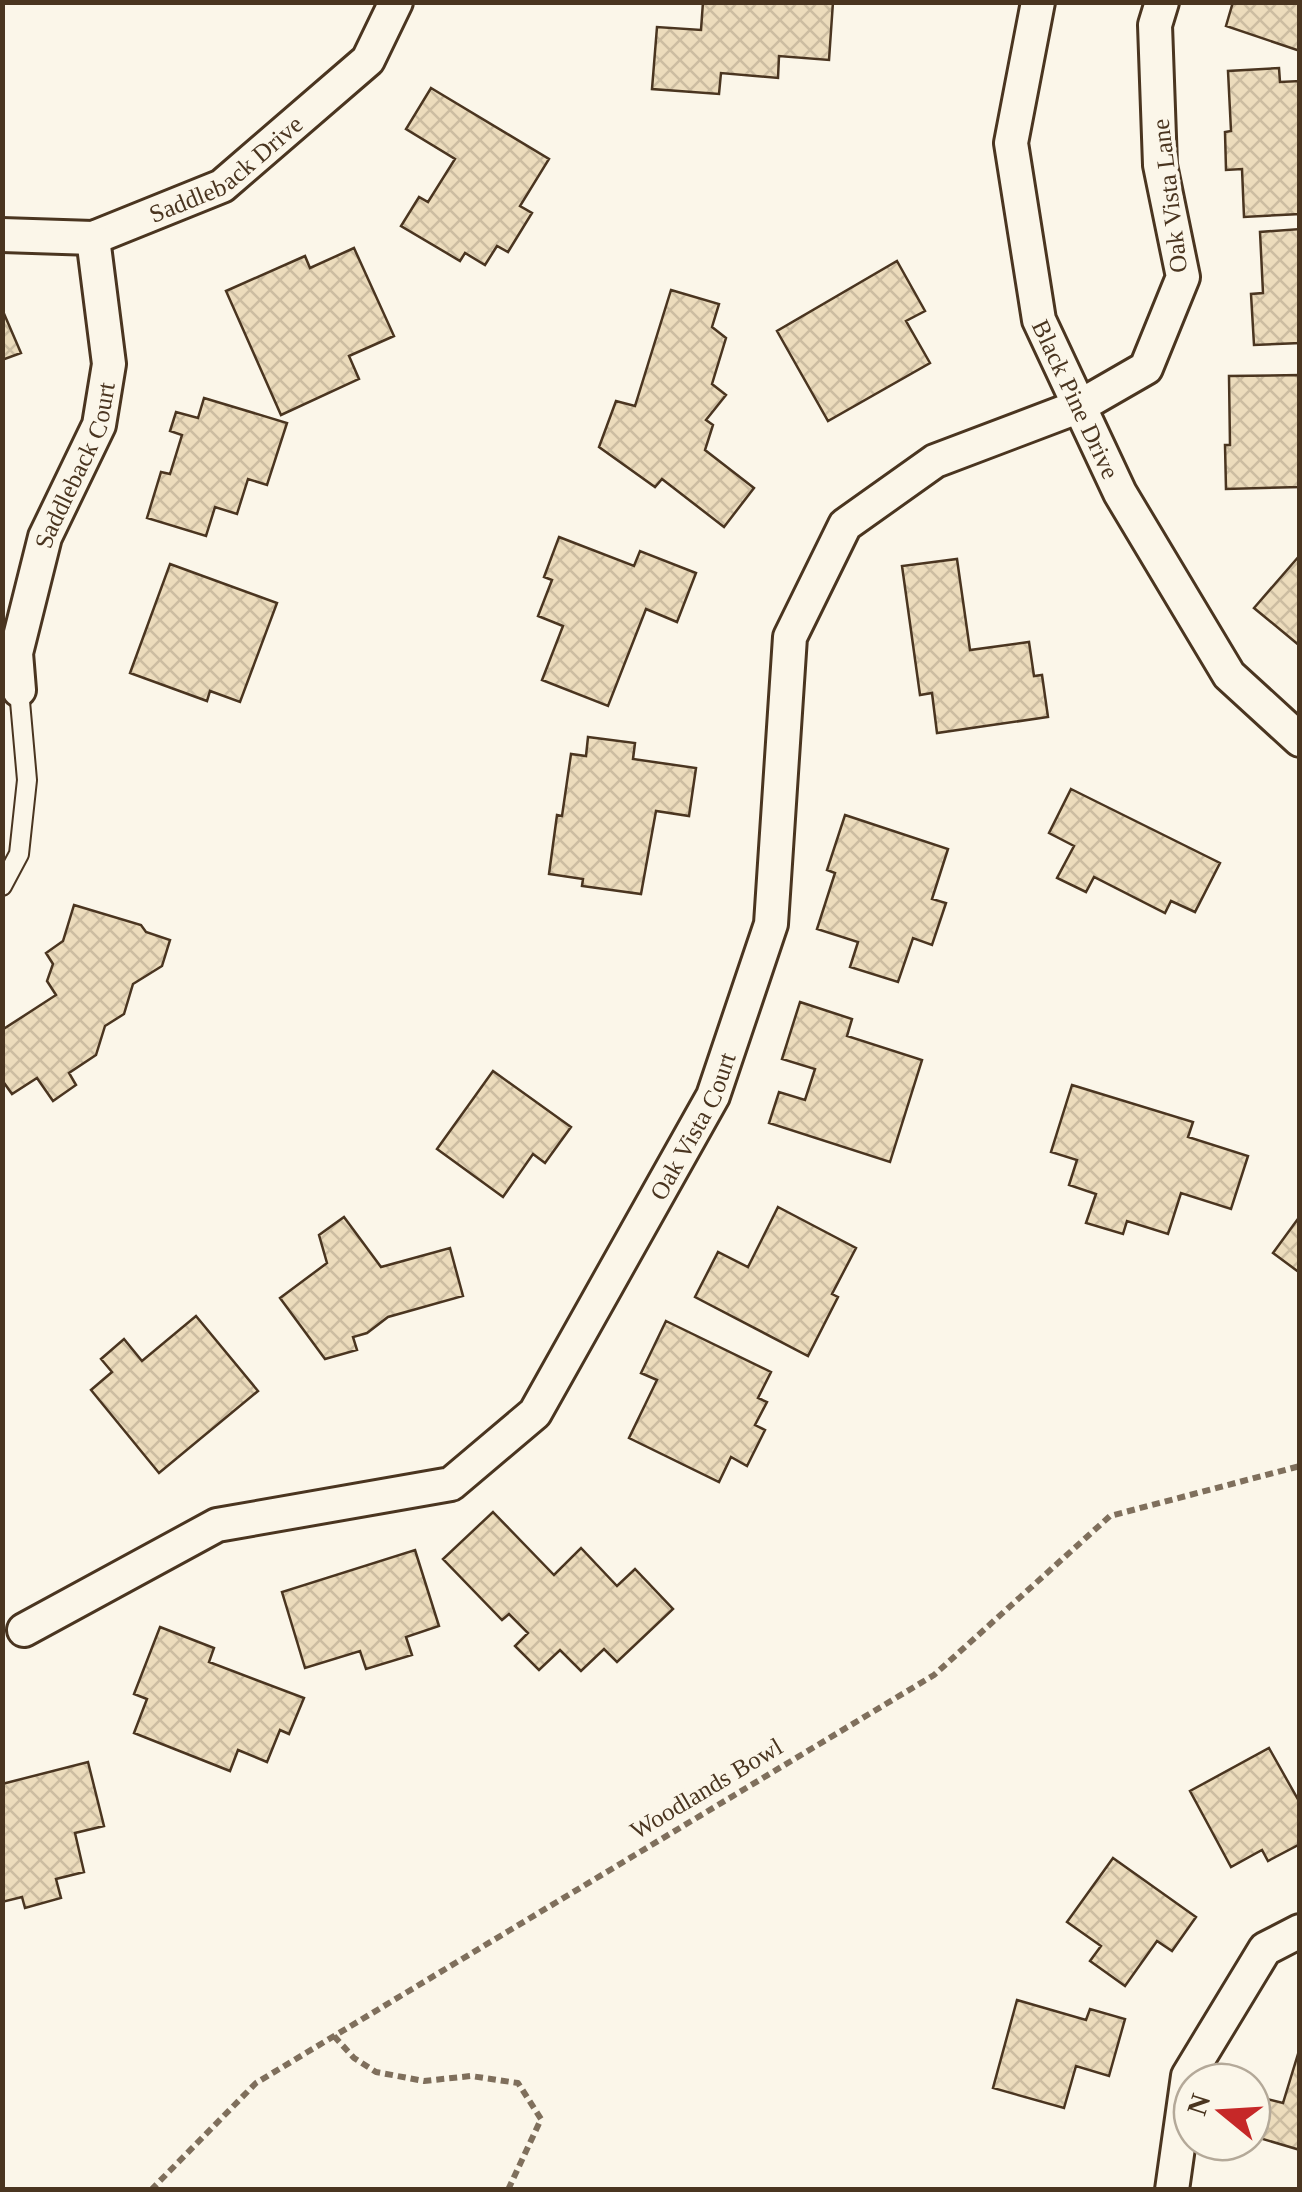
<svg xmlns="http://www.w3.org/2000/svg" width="1302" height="2192" font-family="'Times New Roman',serif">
  <defs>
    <pattern id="building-cross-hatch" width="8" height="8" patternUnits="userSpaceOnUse" patternTransform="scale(2.5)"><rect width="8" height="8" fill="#ecdcbc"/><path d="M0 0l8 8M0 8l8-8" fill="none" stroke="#ccbda1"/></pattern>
  </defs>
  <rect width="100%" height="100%" fill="#fbf6e9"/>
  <!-- building -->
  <path fill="url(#building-cross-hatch)" stroke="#4a3520" stroke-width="2.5" d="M703,2H833L829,60L779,56L778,78L721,73L719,94L652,89L657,27L701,30Z
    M1233,2H1300V51L1226,26Z
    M1279,68L1280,82L1300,81V214L1244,217L1242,169L1226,170L1225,132L1231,131L1228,71Z
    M431,88L549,159L520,206L532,213L508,252L497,246L485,265L465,253L460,261L401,226L419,197L428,202L455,159L406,129Z
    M1300,229V343L1254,345L1251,294L1263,293L1260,232Z
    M354,248L394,336L349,356L359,379L281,415L226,291L305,256L310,268Z
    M897,261L925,311L906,321L930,363L828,421L777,331Z
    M671,290L719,304L712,327L726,338L712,384L726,395L706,420L713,425L705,450L754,488L724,527L662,479L655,487L599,447L616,401L635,406Z
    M2,309L21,353L2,360Z
    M1300,375V487L1226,489L1225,445H1230L1229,376Z
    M204,398L287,423L267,485L248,479L237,514L215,507L206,536L147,518L161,472L170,474L182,435L170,431L176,412L198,418Z
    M559,537L634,566L640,551L696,573L677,622L646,609L608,706L542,680L563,626L538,616L552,580L544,577Z
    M1300,555V646L1254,608Z
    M957,559L970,650L1029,642L1034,676L1042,675L1048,717L937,733L932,693L920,695L902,566Z
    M170,564L277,603L240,702L210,691L207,701L130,673Z
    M588,737L635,743L633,759L696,768L689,816L656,811L641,894L582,886L583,879L549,874L557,815L562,816L571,754L586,756Z
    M1071,789L1220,863L1195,912L1171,901L1165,913L1094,877L1086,892L1057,878L1074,846L1049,833Z
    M845,815L948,849L932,899L946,903L932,945L913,938L898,982L850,967L858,942L817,929L835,873L827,870Z
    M74,905L141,925L146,932L170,940L162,966L133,984L124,1014L105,1026L96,1055L69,1073L76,1085L53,1101L37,1078L12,1094L2,1080V1030L56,995L47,981L53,964L46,953L63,941Z
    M800,1002L852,1019L847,1036L922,1060L890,1162L769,1123L779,1092L805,1100L815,1069L782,1059Z
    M493,1071L571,1127L545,1163L533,1154L503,1197L437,1149Z
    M1072,1085L1193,1122L1188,1137L1248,1156L1231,1209L1181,1193L1168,1234L1127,1221L1123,1234L1086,1223L1096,1194L1069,1185L1077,1160L1051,1152Z
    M778,1207L856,1248L832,1294L838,1297L808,1356L695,1297L718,1252L748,1267Z
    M1300,1216V1273L1273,1253Z
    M344,1217L381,1267L450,1248L463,1296L388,1317L367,1333L353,1337L357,1350L325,1359L280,1298L327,1263L319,1235Z
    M196,1316L258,1391L159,1473L91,1390L112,1372L101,1359L124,1339L142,1361Z
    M666,1321L771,1372L758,1398L767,1402L755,1425L765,1430L747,1466L731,1457L719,1482L629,1438L657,1380L641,1373Z
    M493,1512L554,1575L581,1548L617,1586L635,1569L673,1609L617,1662L604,1649L581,1671L560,1650L539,1670L515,1646L528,1633L509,1614L502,1620L443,1559Z
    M415,1550L439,1626L406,1637L412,1655L366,1669L360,1651L305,1668L282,1592Z
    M160,1627L214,1648L209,1662L304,1698L289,1734L280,1730L267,1762L238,1750L230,1771L134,1733L147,1699L134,1694Z
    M1269,1748L1300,1803V1844L1268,1861L1262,1850L1231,1867L1190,1791Z
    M88,1762L104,1826L75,1833L84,1872L56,1879L61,1898L25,1908L22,1897L2,1902V1784Z
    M1113,1858L1196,1917L1172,1951L1157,1941L1125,1986L1090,1961L1101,1946L1067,1922Z
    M1017,2000L1086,2020L1090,2009L1125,2019L1109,2076L1076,2066L1064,2108L993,2088Z
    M1298,2054H1300V2150L1256,2137L1267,2099L1283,2103Z"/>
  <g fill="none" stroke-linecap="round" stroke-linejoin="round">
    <defs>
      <path id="service" d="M2,886L19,854L27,780L19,690"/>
      <g id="minor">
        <path id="s1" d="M1038,2L1011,143L1039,320L1120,493L1229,675L1300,740"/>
        <path id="s2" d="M2,235L93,238L222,186L368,60L396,2"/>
        <path id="s3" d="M19,690L16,653L45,537L99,425L109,364L93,238"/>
        <path id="s4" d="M24,1630L217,1525L451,1484L535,1413L713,1096L771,924L790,637L845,525L935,461L1080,406L1146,368L1183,277L1160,165L1155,25L1162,2"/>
        <path d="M1172,2190L1188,2076L1265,1949L1300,1931"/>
      </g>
    </defs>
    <!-- service casing -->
    <use href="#service" stroke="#4a3520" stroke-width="22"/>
    <!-- minor casing -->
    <use href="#minor" stroke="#4a3520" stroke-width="38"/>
    <!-- path -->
    <path stroke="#7f6f5c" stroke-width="6" stroke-dasharray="8 5" stroke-linecap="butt" d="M334,2036L354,2058L376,2072L424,2081L471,2076L518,2083L541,2119L508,2190
      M151,2190L256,2083L934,1675L1110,1516L1300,1466"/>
    <!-- service -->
    <use href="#service" stroke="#fbf6e9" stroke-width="18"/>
    <!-- minor -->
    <use href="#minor" stroke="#fbf6e9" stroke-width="32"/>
  </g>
  <g text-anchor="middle" stroke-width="8" stroke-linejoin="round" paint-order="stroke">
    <!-- street labels -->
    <g font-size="25" fill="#4a3520" stroke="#fbf6e9">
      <text dy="9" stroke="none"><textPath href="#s2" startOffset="242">Saddleback Drive</textPath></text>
      <text transform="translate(1169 196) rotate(-97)" y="9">Oak Vista Lane</text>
      <text dy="9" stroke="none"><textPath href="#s1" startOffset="410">Black Pine Drive</textPath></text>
      <text dy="9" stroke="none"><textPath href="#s3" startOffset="235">Saddleback Court</textPath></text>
      <text dy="9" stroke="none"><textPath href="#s4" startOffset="895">Oak Vista Court</textPath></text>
      <text transform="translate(706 1788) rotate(-31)" y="9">Woodlands Bowl</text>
    </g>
  </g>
  <!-- border -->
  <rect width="1302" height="2192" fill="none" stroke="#4a3520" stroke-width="10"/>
  <!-- north arrow -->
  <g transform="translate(1222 2112) rotate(288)"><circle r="48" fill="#fbf6e9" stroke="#b4a999" stroke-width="2.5"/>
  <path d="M0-8L18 38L0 25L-18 38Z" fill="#c62828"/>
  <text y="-15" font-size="28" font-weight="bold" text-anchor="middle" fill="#4a3520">N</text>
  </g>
</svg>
